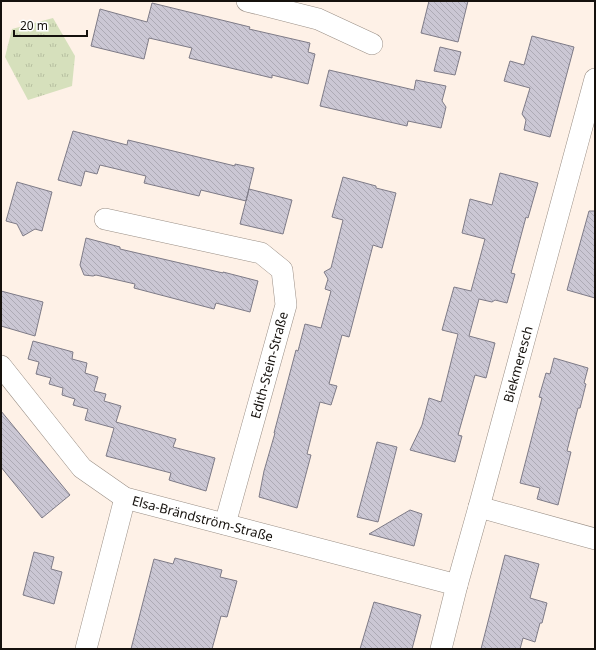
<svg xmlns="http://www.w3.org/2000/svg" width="596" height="650" font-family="'Noto Sans',sans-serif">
  <defs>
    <pattern id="park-tufts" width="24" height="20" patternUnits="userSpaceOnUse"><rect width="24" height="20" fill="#d6e0bc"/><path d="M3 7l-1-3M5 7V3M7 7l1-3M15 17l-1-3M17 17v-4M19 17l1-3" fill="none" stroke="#b7bfa0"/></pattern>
    <pattern id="building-back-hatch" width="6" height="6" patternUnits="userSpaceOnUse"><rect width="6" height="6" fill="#cbc7d4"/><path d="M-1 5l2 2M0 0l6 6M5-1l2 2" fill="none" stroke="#adaab5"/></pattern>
  </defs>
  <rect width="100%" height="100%" fill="#fef1e7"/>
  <!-- park -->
  <path fill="url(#park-tufts)" d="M53,18L75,56L72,86L28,100L5,57L12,29Z"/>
  <!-- building -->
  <path fill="url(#building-back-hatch)" stroke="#7e7b87" d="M429,1H468L458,42L421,33Z
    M152,3L250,27L249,29L310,43L308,52L315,54L308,84L272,75V78L189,58L192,48L149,38L144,59L91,46L100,9L147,22Z
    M532,36L574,47L550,137L524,130L526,120L522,114L530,88L504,81L510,61L524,65Z
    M440,47L461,52L455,75L434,71Z
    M329,70L414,90L416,80L446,86L442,101L446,107L441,128L408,121L407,126L320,106Z
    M73,131L127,145L128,140L235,166V164L254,168L246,201L201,190L199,196L144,183L146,176L100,165L97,174L85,171L81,186L58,180Z
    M500,173L538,183L528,218L526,217L511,273L515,274L507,303L495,300L492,302L479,299L469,336L495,343L486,378L475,375L458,435L462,436L455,462L410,450L422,425L429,398L441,402L458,334L442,330L454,287L471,291L485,239L462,233L470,199L492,205Z
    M343,177L376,186V188L396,193L382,248L373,245L349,337L342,335L329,384L337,386L331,405L320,402L307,454L311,455L297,508L259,497L264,471L275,433H274L296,350L298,351L305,324L321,328L331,291L325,289L328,279L324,272L331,268L343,220L332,217Z
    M17,182L52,192L42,231L35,229L23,236L17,224L6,221Z
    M249,189L292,200L283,234L240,224Z
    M589,211H595V298L567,290Z
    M86,238L120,247V249L223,273V272L258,281L250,312L216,303L214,309L134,288L135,284L96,275L93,276L84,275L80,265Z
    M1,291L43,302L35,336L1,326Z
    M33,341L73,352L72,359L87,363L85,373L98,377L94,391L106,394L104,401L121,406L116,422L176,439L173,447L215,458L206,491L169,480L171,473L106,456L114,428L85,420L88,409L73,405L75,399L62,395L63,388L49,384L51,378L36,374L39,362L28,359Z
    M554,358L588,368L584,383L586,384L580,408H578L567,451L571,452L558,505L537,499L540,488L520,483L542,398L539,397L546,373L550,374Z
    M1,411L70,495L42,518L1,467Z
    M377,442L397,447L378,522L357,517Z
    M410,510L422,514L414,546L369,534Z
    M34,552L54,557L51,569L62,572L54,604L23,595Z
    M505,555L539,564L530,598L547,603L542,623H540L535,642L523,638L520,649H481Z
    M175,558L222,570L220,577L237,581L227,617L221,616L212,649H131L154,559L173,564Z
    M374,602L421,615L412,649H360Z"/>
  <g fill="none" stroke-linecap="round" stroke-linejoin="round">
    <defs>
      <g id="minor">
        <path d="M247,1L318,19L372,44"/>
        <path d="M105,219L261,253L282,270L286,305L225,524"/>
        <path id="s1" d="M1,366L82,468L125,498L457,585"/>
        <path d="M479,507L595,539"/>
        <path d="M86,649L125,498"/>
        <path id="s2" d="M441,649L457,585L479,507L595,79"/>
      </g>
    </defs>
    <!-- minor casing -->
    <use href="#minor" stroke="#9a8f86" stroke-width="22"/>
    <!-- minor -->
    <use href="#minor" stroke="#fff" stroke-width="21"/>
  </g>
  <g text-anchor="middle" stroke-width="4" stroke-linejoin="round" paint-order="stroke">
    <!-- street labels -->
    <g font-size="13" fill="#15110d" stroke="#fff">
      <text dy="5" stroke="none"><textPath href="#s2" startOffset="295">Biekmeresch</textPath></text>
      <text transform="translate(269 365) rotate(-75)" y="5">Edith-Stein-Straße</text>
      <text dy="5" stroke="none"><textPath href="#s1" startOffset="263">Elsa-Brändström-Straße</textPath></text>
    </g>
  </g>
  <!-- border -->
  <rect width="596" height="650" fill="none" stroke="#15110d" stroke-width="4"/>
  <!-- scale -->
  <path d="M14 30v6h73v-6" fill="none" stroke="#15110d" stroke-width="2"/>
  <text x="20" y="30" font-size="12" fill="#15110d" stroke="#ffffff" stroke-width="3" paint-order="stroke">20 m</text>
</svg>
